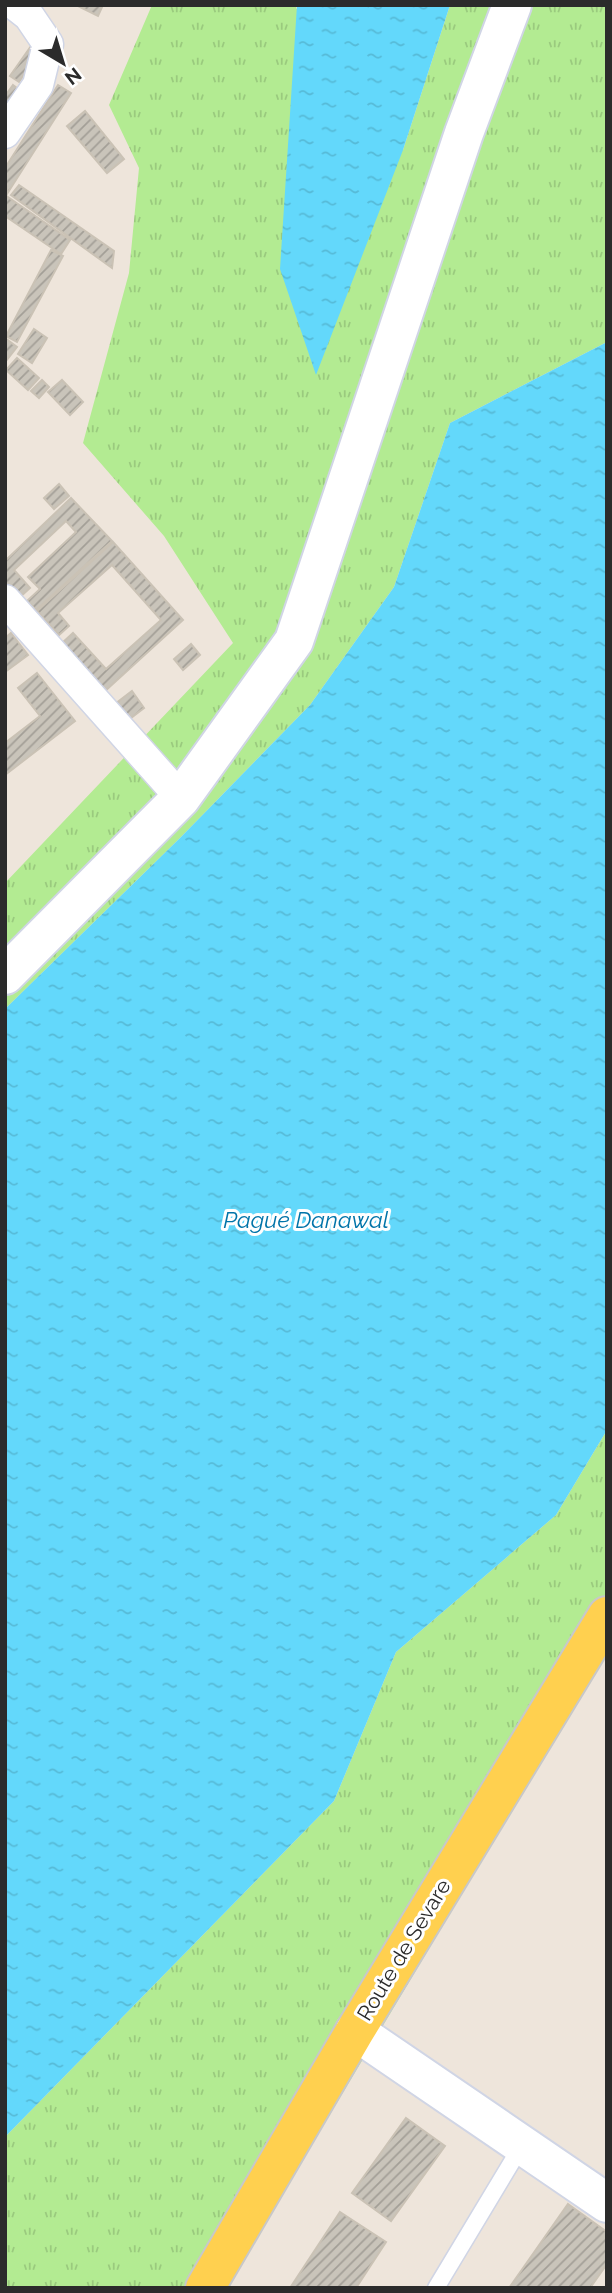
<svg xmlns="http://www.w3.org/2000/svg" width="612" height="2293" font-family="Raleway,sans-serif">
  <defs>
    <pattern id="grass-tufts" width="24" height="20" patternUnits="userSpaceOnUse" patternTransform="scale(1.75)"><rect width="24" height="20" fill="#b3eb92"/><path d="M3 7l-1-3M5 7V3M7 7l1-3M15 17l-1-3M17 17v-4M19 17l1-3" fill="none" stroke="#9aca7e"/></pattern>
    <pattern id="water-ripples" width="26" height="14" patternUnits="userSpaceOnUse" patternTransform="scale(1.75)"><rect width="26" height="14" fill="#63d8fb"/><path d="M2 4q2-2 4 0t4 0M15 11q2-2 4 0t4 0" fill="none" stroke="#56bad7"/></pattern>
    <pattern id="building-hatch" width="6" height="6" patternUnits="userSpaceOnUse" patternTransform="scale(1.75)"><rect width="6" height="6" fill="#c9c4ba"/><path d="M-1 1l2-2M0 6l6-6M5 7l2-2" fill="none" stroke="#a39f97"/></pattern>
  </defs>
  <rect width="100%" height="100%" fill="#eee5db"/>
  <!-- grass -->
  <path fill="url(#grass-tufts)" d="M152,5H297L296,8L403,150L450,5H607V342L450,423L394,587L310,705L181,837L5,1009V883L233,643L164,536L83,443L129,273L139,168L109,105Z
    M607,1430V1651L226,2288H5V2137L334,1801L396,1652L556,1515Z"/>
  <!-- water -->
  <path fill="url(#water-ripples)" d="M297,5H450L403,150L316,375L280,269Z
    M607,342V1430L556,1515L396,1652L334,1801L5,2137V1009L181,837L310,705L394,587L450,423Z"/>
  <!-- building -->
  <path fill="url(#building-hatch)" stroke="#cac2b5" stroke-width="2" d="M76,5H103L98,16Z
    M31,46L40,52L19,82L10,76Z
    M13,85L22,92L5,115V96Z
    M58,85L71,93L7,194L5,168Z
    M85,111L124,159L107,173L67,126Z
    M19,185L114,251L112,268L11,195Z
    M5,195L70,240L61,254L5,216Z
    M51,250L63,256L17,342L6,336Z
    M34,329L47,338L32,363L18,354Z
    M5,338L17,347L6,361H5Z
    M17,358L39,378L28,390L6,370Z
    M42,380L49,387L39,398L31,391Z
    M62,380L83,402L70,415L48,392Z
    M59,484L69,496L54,509L44,498Z
    M71,498L112,541L36,610L27,601L40,589L28,577L76,532L66,521L14,570L30,588L20,597L5,581V561Z
    M113,542L183,620L105,691L62,643L73,633L106,669L161,620L112,565L58,613L69,626L59,635L37,611Z
    M11,633L28,655L5,672V638Z
    M191,644L200,655L183,670L174,659Z
    M37,673L75,721L5,775V743L40,716L18,688Z
    M132,691L144,708L127,721L115,704Z
    M406,2118L445,2146L391,2221L352,2193Z
    M568,2204L607,2232V2264L590,2288H509Z
    M340,2212L386,2242L356,2288H290Z"/>
  <g fill="none" stroke-linecap="round" stroke-linejoin="round">
    <defs>
      <path id="lane" d="M436,2288L522,2145"/>
      <path id="street" d="M5,133L38,85L48,44L29,16L15,5
        M5,600L181,798"/>
      <path id="secondary" d="M5,975L181,798L294,641L464,133L512,5
        M355,2031L607,2203"/>
      <path id="primary" d="M205,2288L355,2031L607,1616"/>
    </defs>
    <!-- lane casing -->
    <use href="#lane" stroke="#d0d5e5" stroke-width="19"/>
    <!-- street casing -->
    <use href="#street" stroke="#d0d5e5" stroke-width="33"/>
    <!-- secondary casing -->
    <use href="#secondary" stroke="#d0d5e5" stroke-width="42"/>
    <!-- primary casing -->
    <use href="#primary" stroke="#c8c8c8" stroke-width="42"/>
    <!-- lane -->
    <use href="#lane" stroke="#fff" stroke-width="16"/>
    <!-- street -->
    <use href="#street" stroke="#fff" stroke-width="30"/>
    <!-- secondary -->
    <use href="#secondary" stroke="#fff" stroke-width="38"/>
    <!-- primary -->
    <use href="#primary" stroke="#ffd04f" stroke-width="38"/>
  </g>
  <g text-anchor="middle" stroke-width="6" stroke-linejoin="round" paint-order="stroke">
    <!-- street labels -->
    <g font-size="21" fill="#2b2b2b" stroke="#fff">
      <text transform="translate(404 1950) rotate(-59)" y="7">Route de Sevare</text>
    </g>
    <!-- water labels -->
    <g font-size="23" font-style="italic" fill="#0074a9" stroke="#fff">
      <text x="306" y="1228">Pagué Danawal</text>
    </g>
  </g>
  <!-- border -->
  <rect width="612" height="2293" fill="none" stroke="#2b2b2b" stroke-width="14"/>
  <!-- north arrow -->
  <g transform="translate(63 63) rotate(142)" stroke="#ffffff" stroke-width="5" paint-order="stroke">
  <path d="M0-5L12 26L0 18L-12 26Z" fill="#2b2b2b"/>
  <text y="-10" font-size="19" font-weight="bold" text-anchor="middle" fill="#2b2b2b">N</text>
  </g>
</svg>
